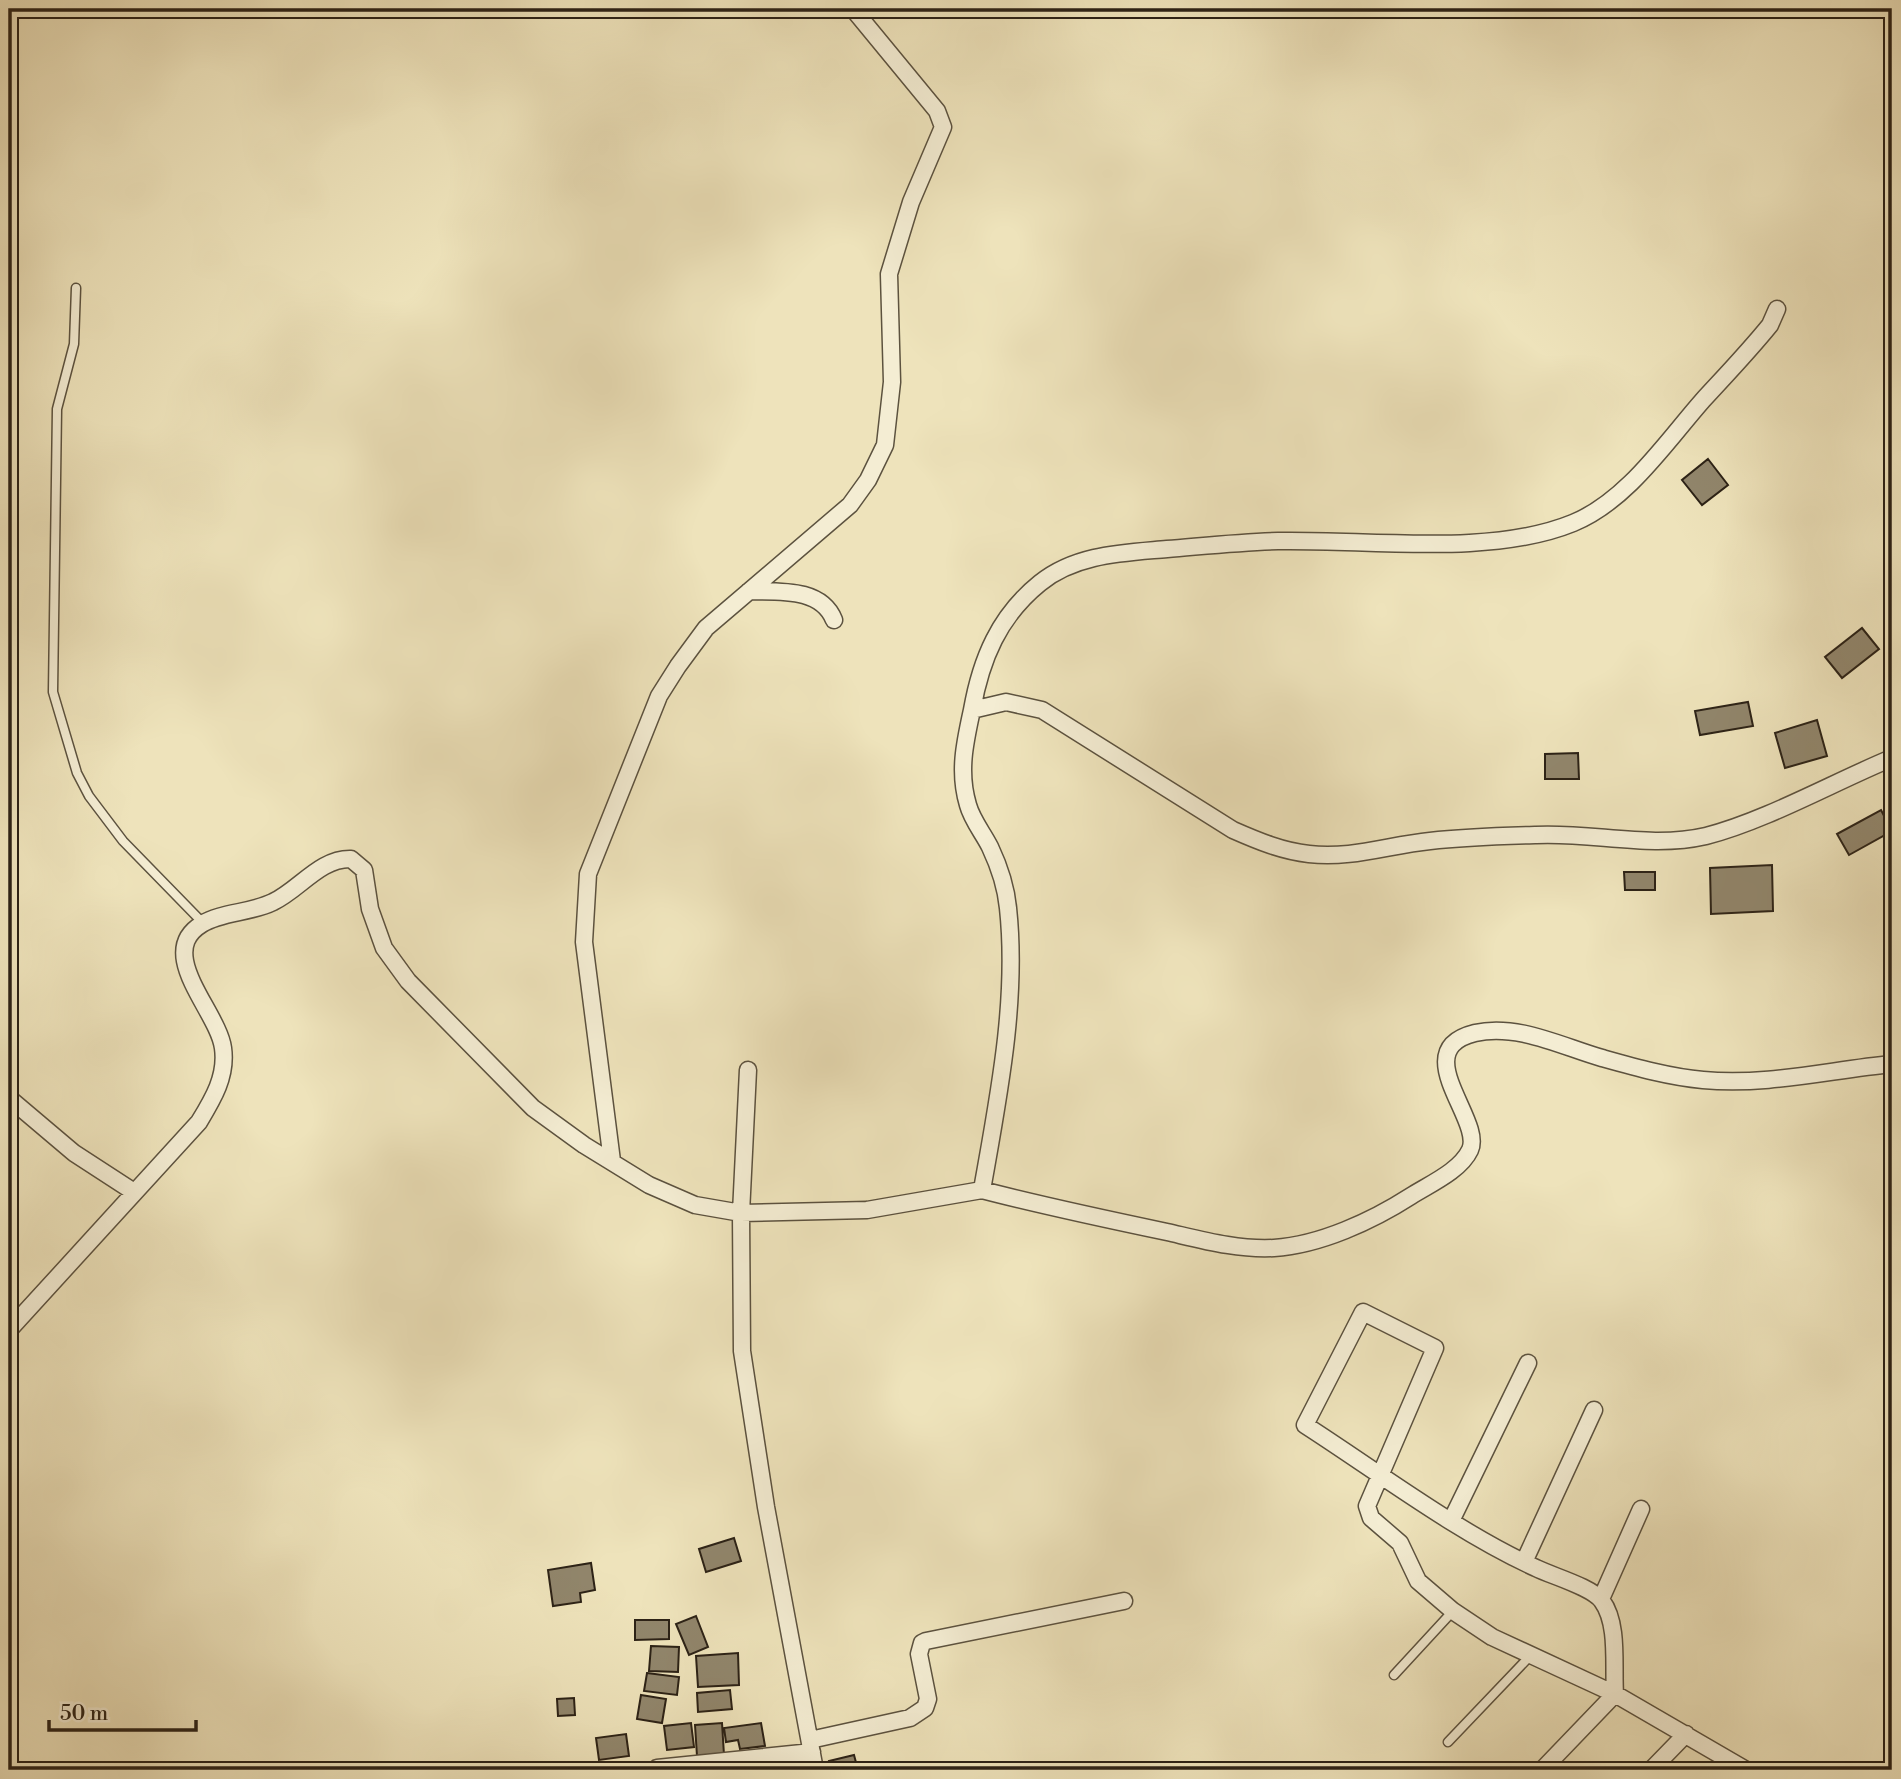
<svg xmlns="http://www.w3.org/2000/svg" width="1901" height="1779" font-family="'Libre Bodoni',serif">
  <rect width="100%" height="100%" fill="#eee3bb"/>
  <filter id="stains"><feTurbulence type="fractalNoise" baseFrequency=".00286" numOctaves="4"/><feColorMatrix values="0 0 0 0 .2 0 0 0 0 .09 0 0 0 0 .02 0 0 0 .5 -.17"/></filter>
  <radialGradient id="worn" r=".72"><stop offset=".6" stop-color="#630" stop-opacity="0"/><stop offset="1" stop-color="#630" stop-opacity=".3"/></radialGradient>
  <!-- building -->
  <path fill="#91866c" stroke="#2c2216" stroke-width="2" d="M1708,459L1728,485L1702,505L1682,480Z
    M1862,628L1879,649L1842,678L1825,657Z
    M1748,702L1753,726L1700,735L1695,711Z
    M1817,720L1827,756L1785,768L1775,733Z
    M1578,753L1579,779H1545V754Z
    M1881,810L1892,831L1849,855L1837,834Z
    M1772,865L1773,911L1711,914L1710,868Z
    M1624,872H1655V890H1625Z
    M734,1538L741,1561L706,1572L699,1549Z
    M591,1563L595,1590L580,1593L581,1602L553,1606L548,1570Z
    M696,1616L708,1647L689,1655L676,1624Z
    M635,1620H669V1639L635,1640Z
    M651,1646L679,1647L678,1672L649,1671Z
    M738,1653L739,1685L698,1687L696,1656Z
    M647,1673L679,1677L677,1695L644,1691Z
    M730,1690L732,1709L698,1712L697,1693Z
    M641,1695L666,1699L662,1723L637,1719Z
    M574,1698L575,1715L558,1716L557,1699Z
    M691,1723L694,1747L667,1750L664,1726Z
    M722,1723L724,1755L697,1756L695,1725Z
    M761,1723L765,1746L740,1749L738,1740L726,1742L724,1728Z
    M626,1734L629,1756L599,1760L596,1738Z
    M854,1755L858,1770H831L829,1761Z"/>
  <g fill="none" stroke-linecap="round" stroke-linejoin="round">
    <defs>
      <path id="service" d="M76,288L74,344L57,409L53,692L77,773L89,796L123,841L203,923
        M1394,1675L1453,1611
        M1448,1742L1531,1655"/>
      <path id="minor" d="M749,591C778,592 821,587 834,620
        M972,710C981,659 999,616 1040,583C1076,554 1123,553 1167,549C1204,546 1241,542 1278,541C1366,539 1490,557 1573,523C1627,501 1666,442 1703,400C1726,375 1749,351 1770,325L1777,309
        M748,1070L741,1213L742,1351L766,1507L815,1770
        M9,1098L74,1153L134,1192
        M612,1161L584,942L588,874L659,696L678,666L706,628L850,505L868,480L885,445L892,382L889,274L911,202L943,127L937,111L853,9
        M982,1190C1043,1206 1105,1219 1167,1232C1202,1240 1238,1250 1274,1248C1320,1245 1372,1221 1411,1196C1430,1184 1460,1171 1470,1150C1484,1120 1406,1050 1475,1033C1517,1023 1563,1047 1602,1058C1634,1067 1669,1077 1703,1080C1767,1086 1829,1070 1892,1064
        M9,1330L199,1122C213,1099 227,1076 223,1048C218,1011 154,953 202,924C221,912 251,913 273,902C299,890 320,858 351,859L364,870L370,909L384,948L408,981L533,1108L584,1145L649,1185L695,1205L741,1213L867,1210L982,1190C998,1099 1018,1001 1008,908C1006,887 999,866 990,847C983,833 972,820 968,805C958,772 965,742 972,710L1006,702L1042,710L1233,830C1258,841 1282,851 1309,854C1351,859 1389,845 1430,841C1465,837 1501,836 1536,835C1593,832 1650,849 1706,836C1765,821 1834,782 1892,758
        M1452,1519L1528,1363
        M1524,1562L1594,1410
        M1601,1599L1641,1509
        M810,1740L910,1718L925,1708L928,1699L919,1654L922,1643L926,1641L1124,1601
        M657,1768L812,1752
        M1542,1770L1615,1694C1613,1666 1619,1624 1602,1601C1592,1587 1552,1576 1536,1568C1457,1532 1378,1472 1305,1425L1363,1312L1435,1348L1367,1506L1371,1518L1400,1543L1418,1581L1453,1611L1492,1637L1615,1694L1746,1770
        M1651,1770L1686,1734"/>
    </defs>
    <!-- service casing -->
    <use href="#service" stroke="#5c523f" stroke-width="11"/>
    <!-- minor casing -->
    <use href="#minor" stroke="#5c523f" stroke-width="19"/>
    <!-- service -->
    <use href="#service" stroke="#f4edd3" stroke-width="8"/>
    <!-- minor -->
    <use href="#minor" stroke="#f4edd3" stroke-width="16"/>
  </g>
  <!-- margin -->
  <rect width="1901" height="1779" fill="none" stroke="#eee3bb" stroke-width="35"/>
  <rect x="10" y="10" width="1880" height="1758" fill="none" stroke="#2c2216" stroke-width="3.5"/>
  <rect x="18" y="18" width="1866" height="1744" fill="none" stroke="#2c2216" stroke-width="2"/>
  <!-- scale -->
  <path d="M49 1720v10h147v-10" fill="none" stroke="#2c2216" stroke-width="3.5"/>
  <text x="60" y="1720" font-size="21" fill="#2c2216" stroke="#f4edd3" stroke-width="5" paint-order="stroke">50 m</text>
  <rect width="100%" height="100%" filter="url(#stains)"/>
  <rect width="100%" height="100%" fill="url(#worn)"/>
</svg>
